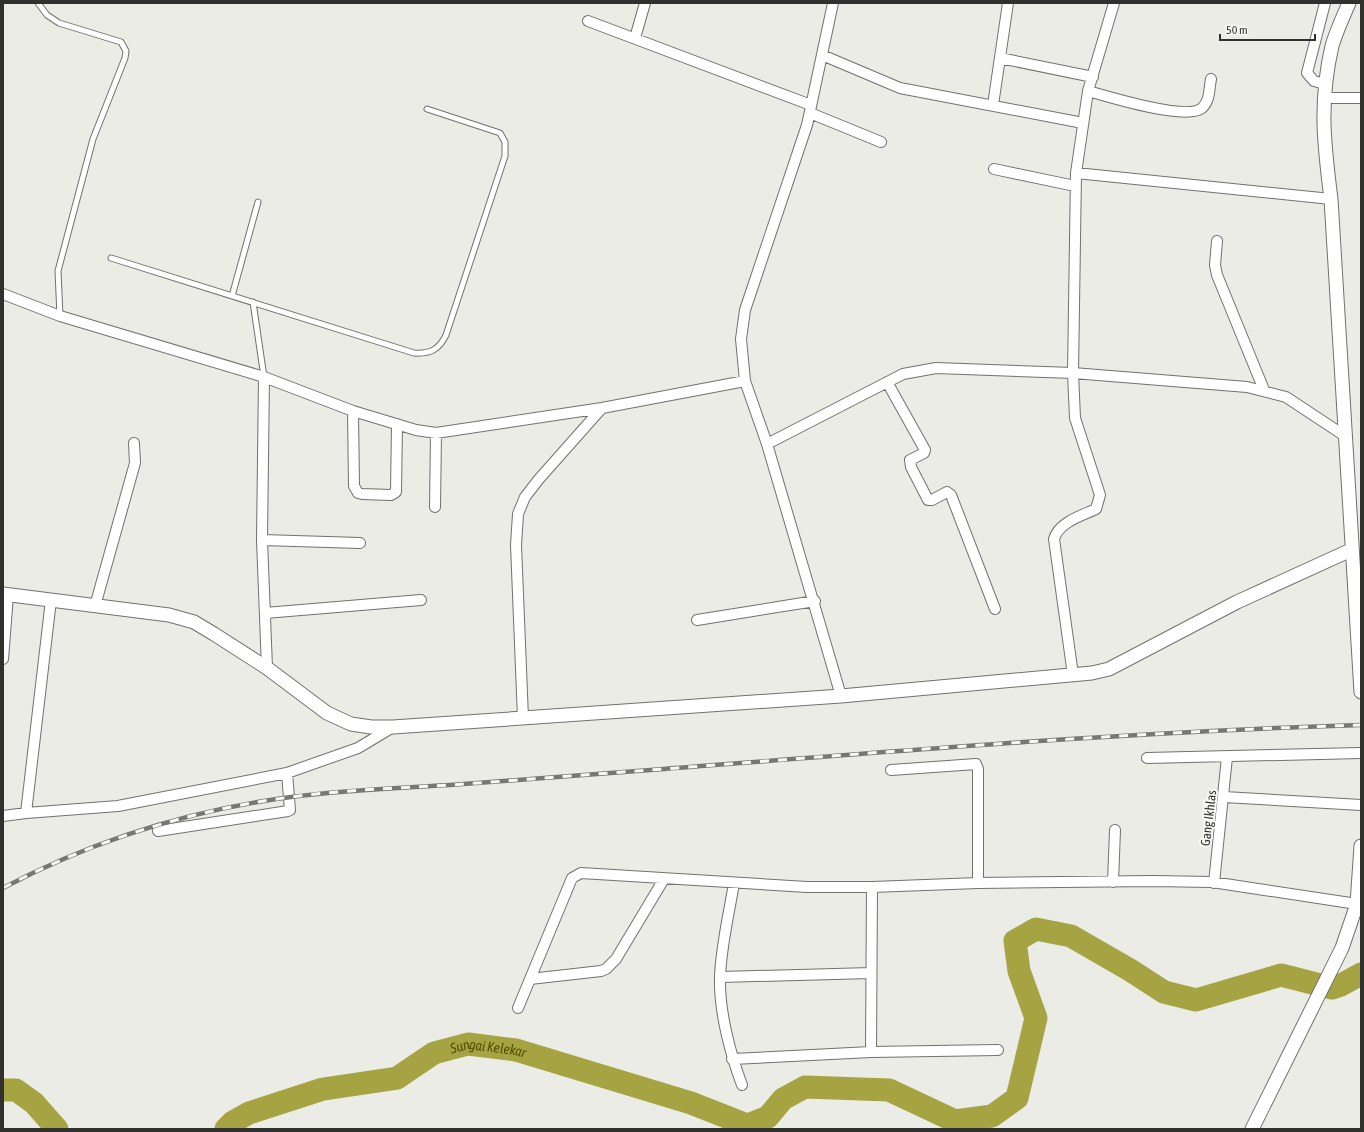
<svg xmlns="http://www.w3.org/2000/svg" width="1364" height="1132" font-family="'Asap Condensed',sans-serif">
  <rect width="100%" height="100%" fill="#ecece7"/>
  <g fill="none" stroke-linecap="round" stroke-linejoin="round">
    <!-- river -->
    <g stroke="#a6a342" stroke-width="23">
      <path d="M3,1090H16L34,1103L57,1129"/>
      <path d="M748,1125L768,1117L783,1099L805,1087L889,1090L955,1121L992,1116L1017,1098L1036,1018L1019,971L1015,941L1036,929L1071,936L1130,970L1164,992L1196,1000L1281,975L1332,988L1341,985L1361,974"/>
      <path id="s1" d="M226,1129L233,1122L249,1113L323,1089L397,1078L434,1053L468,1044L516,1050L691,1103L757,1129"/>
    </g>
    <defs>
      <path id="service" d="M38,3L47,15L59,23L121,42L126,51L125,58L93,139L58,271L60,316
        M111,258L414,353C430,354 439,350 446,335L505,156V142L500,133L427,109
        M232,296L258,202
        M253,302L264,377"/>
      <path id="minor" d="M833,3L807,125L745,310L741,339L745,381L767,444L841,696
        M588,21L811,105
        M635,38L645,3
        M822,55L900,88L1083,123
        M1000,58L1093,77
        M1325,84L1314,81L1307,73L1325,3
        M1088,91C1109,97 1187,121 1202,108C1210,101 1209,89 1211,79
        M1324,98H1361
        M993,105L1008,3
        M810,113L881,142
        M994,169L1075,186
        M1076,173L1331,199
        M1217,241L1215,265L1217,275L1264,390
        M3,294L60,316L264,377L353,411L416,430L436,433L602,408L745,381
        M264,377L262,540L267,668
        M887,382L925,450L924,453L910,460L911,467L928,500H932L947,492L951,495L995,609
        M353,411L354,486L358,493L362,494L391,495L396,492L397,424
        M767,444L903,374L936,368L1073,373L1247,387L1286,397L1345,436
        M435,507L436,433
        M262,540L360,543
        M95,606L135,463L134,443
        M265,613L421,600
        M697,620L815,601
        M3,659L8,595
        M1073,675L1054,539C1059,522 1081,516 1096,509L1100,495L1075,418L1073,373L1076,173L1088,91L1114,3
        M523,718L516,545L518,514L525,497L539,479L602,408
        M1147,758L1361,753
        M891,770L976,764L978,769V883
        M1224,797L1361,805
        M26,813L51,600
        M3,816L26,813L118,806L287,773L358,748L393,727
        M158,831L288,811L290,810L287,773
        M1113,882L1115,830
        M734,883C729,914 721,946 720,977C719,1011 730,1053 742,1085
        M1214,883L1227,757
        M720,977L871,973
        M530,979L601,971L606,969L616,959L664,879
        M518,1008L572,878L581,873L807,887H872L978,883L1153,881L1212,882L1357,904
        M871,1052L872,887
        M732,1059L871,1052L998,1050"/>
      <path id="tertiary" d="M1349,3C1343,17 1336,32 1332,46C1319,102 1324,144 1331,199L1361,692
        M3,594L169,615L194,622L214,634L267,668L327,713L351,724L371,727H393L841,696L1092,673L1109,669L1237,602L1351,550
        M1252,1129L1342,948L1357,904L1361,846"/>
    </defs>
    <!-- service casing -->
    <use href="#service" stroke="#71716d" stroke-width="7"/>
    <!-- minor casing -->
    <use href="#minor" stroke="#71716d" stroke-width="12"/>
    <!-- tertiary casing -->
    <use href="#tertiary" stroke="#71716d" stroke-width="15"/>
    <!-- service -->
    <use href="#service" stroke="#fff" stroke-width="5"/>
    <!-- minor -->
    <use href="#minor" stroke="#fff" stroke-width="10"/>
    <!-- tertiary -->
    <use href="#tertiary" stroke="#fff" stroke-width="13"/>
    <defs>
      <path id="rail" d="M3,888C92,841 191,810 291,797C344,790 397,788 450,785C521,780 593,774 664,769C896,751 1128,732 1361,725"/>
    </defs>
    <!-- rail casing -->
    <use href="#rail" stroke="#777774" stroke-width="4.5"/>
    <!-- rail -->
    <use href="#rail" stroke="#f9f9f4" stroke-width="3" stroke-dasharray="9" stroke-linecap="butt"/>
  </g>
  <g text-anchor="middle" stroke-width="4" stroke-linejoin="round" paint-order="stroke">
    <!-- street labels -->
    <g font-size="13" fill="#30302e" stroke="#f9f9f4">
      <text transform="translate(1208 818) rotate(-83)" y="5">Gang Ikhlas</text>
    </g>
    <!-- water labels -->
    <g font-size="14" font-style="italic" fill="#514e00" stroke="#f9f9f4">
      <text dy="5" stroke="none"><textPath href="#s1" startOffset="281">Sungai Kelekar</textPath></text>
    </g>
  </g>
  <!-- border -->
  <rect width="1364" height="1132" fill="none" stroke="#30302e" stroke-width="8"/>
  <!-- scale -->
  <path d="M1220 34v6h95v-6" fill="none" stroke="#30302e" stroke-width="2"/>
  <text x="1226" y="34" font-size="12" fill="#30302e" stroke="#f9f9f4" stroke-width="3" paint-order="stroke">50 m</text>
</svg>
